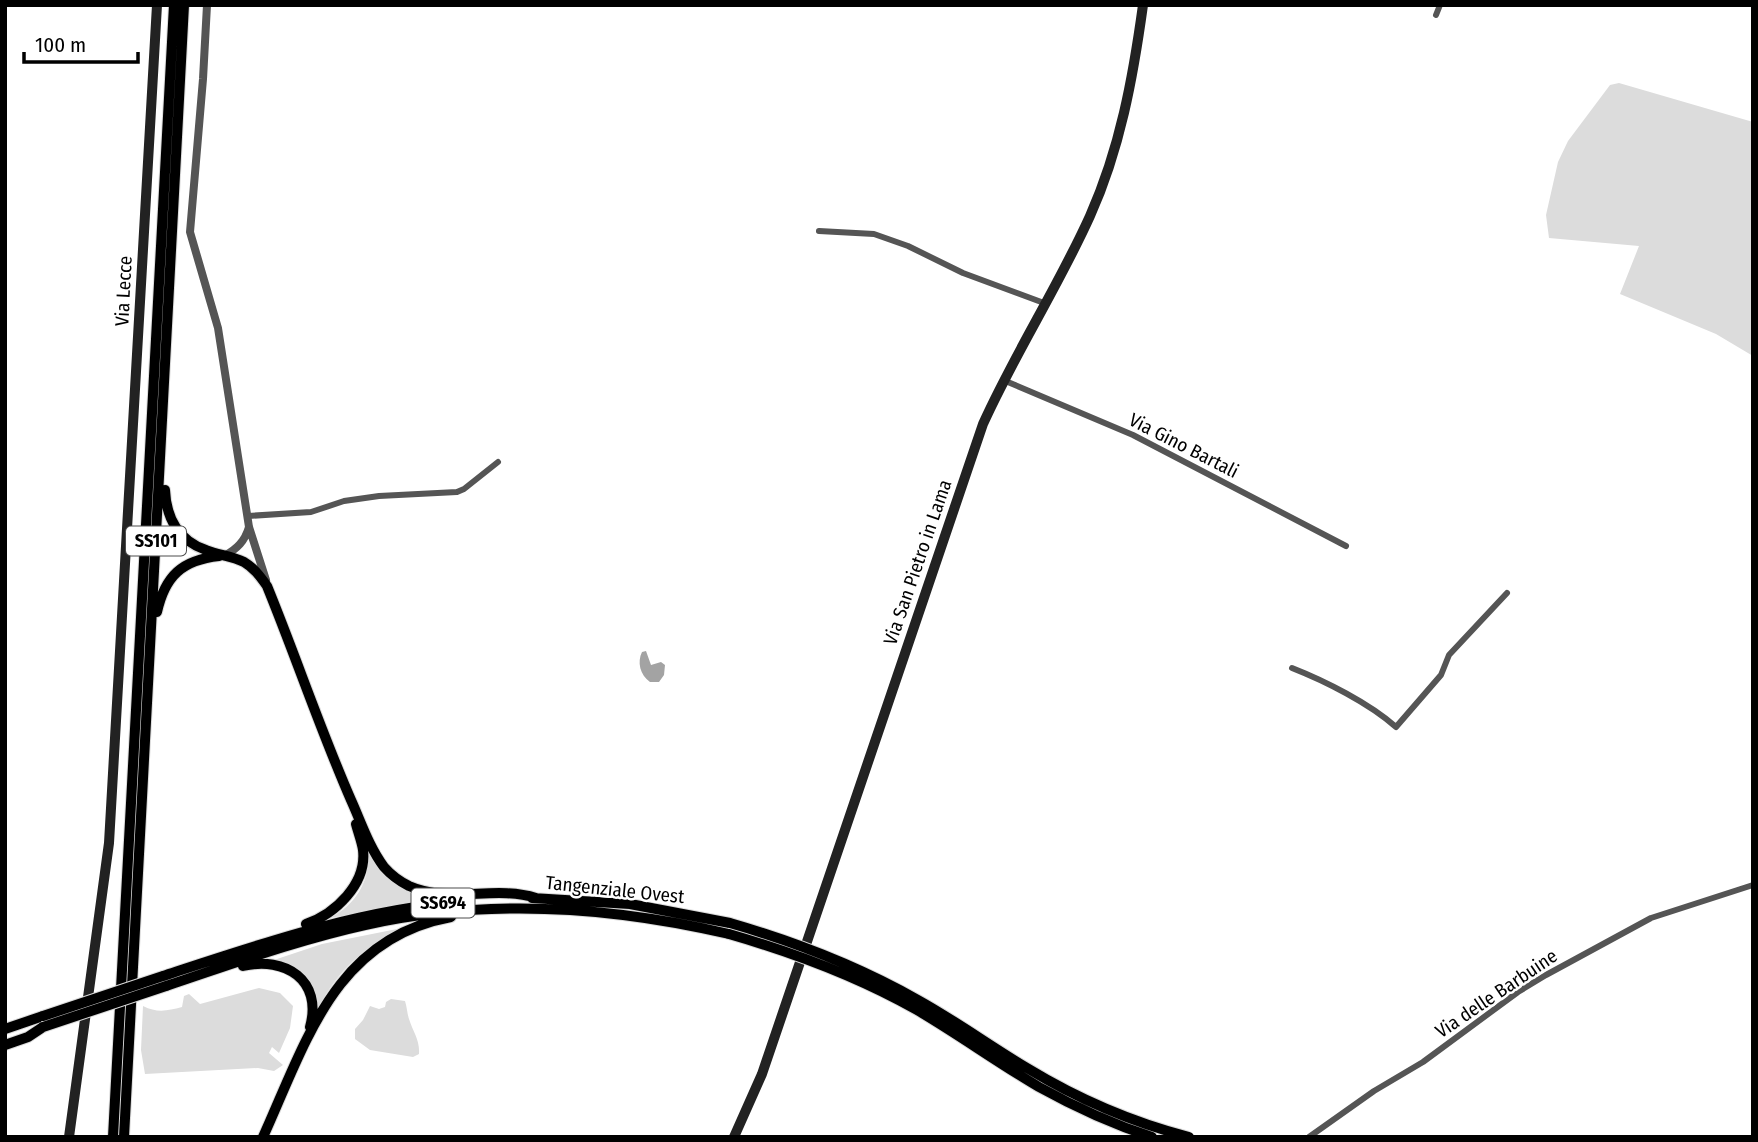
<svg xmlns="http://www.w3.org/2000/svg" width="1758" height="1142" font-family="'Fira Sans Condensed',sans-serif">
  <rect width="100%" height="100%" fill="#fff"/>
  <!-- green -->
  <path fill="#dcdcdc" d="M1619,83L1753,122V356L1716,334L1620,294L1639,246L1549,238L1546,215L1558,162L1568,141L1610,85Z
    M369,848L412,893L437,899L330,918C349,908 363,892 367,871C368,863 367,855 369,848Z
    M402,928C364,946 337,972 318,1008L316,995L271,961L322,944Z
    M259,988L280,993L293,1006L290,1028L279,1053L272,1047L269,1053L283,1065L274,1071L258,1068L145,1074L141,1050L143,1006C157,1013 167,1011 182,1007L184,996L189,994L200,1004Z
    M391,999L405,1001C407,1007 407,1013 409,1019C413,1032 420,1040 419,1054L413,1057L370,1050L355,1039V1029L363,1020L370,1006L379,1009L385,1007L386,1002Z"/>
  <!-- water -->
  <path fill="#a3a3a3" d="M646,651L651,665L661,662L665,665L664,675L659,682H650C640,675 637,662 642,652Z"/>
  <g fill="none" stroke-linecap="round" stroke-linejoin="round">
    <defs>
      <path id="trunk" d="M165,490C166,518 179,541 206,550C218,555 232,556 244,562C254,568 260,576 267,586C296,657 320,729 351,800C361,822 369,847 384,867C391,875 399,881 409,886C450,904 495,885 536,898
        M157,612C165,576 182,560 219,556
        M532,898L630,904L730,923
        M306,924C335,914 367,884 363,850C362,842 358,832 356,824
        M243,966C285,956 323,980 310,1027
        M163,976C263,943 362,909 467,901
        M166,986C232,964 297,940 365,925C486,898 609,906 729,934
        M5,1029L43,1016
        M5,1045L28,1037L43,1027
        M113,1137L174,5
        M124,1137L184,5
        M263,1137C306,1042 335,938 451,917"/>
    </defs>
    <!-- trunk casing -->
    <use href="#trunk" stroke="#dbdbdb" stroke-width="12"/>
    <!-- minor -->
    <path stroke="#555" stroke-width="6" d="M1436,15L1440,5
      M819,231L874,234L908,246L963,273L1044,303
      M1003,380L1133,435L1346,546
      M248,516L311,512L344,501L379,496L457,492L464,489L498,462
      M1292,668C1325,681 1369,703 1396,727L1441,675L1449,655L1507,593
      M1309,1137L1374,1091L1423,1062L1518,992L1546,975L1651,918L1753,885"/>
    <!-- tertiary -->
    <path stroke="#555" stroke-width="8" d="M207,5L203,79L190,232L218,328L249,527L266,580
      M224,556C237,549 245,541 249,527"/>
    <!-- secondary -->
    <path stroke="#222" stroke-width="10" d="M69,1137L109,843L157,5
      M734,1137L762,1074L983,424C1015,353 1058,287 1090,216C1120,149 1133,78 1143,5"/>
    <!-- trunk -->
    <use href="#trunk" stroke="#000" stroke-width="10"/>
    <defs>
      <path id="trunk-bridge" d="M730,923C796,942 858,966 918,1000C956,1021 990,1046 1027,1068C1078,1099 1131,1122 1189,1137
        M729,934C795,953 857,976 917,1010C958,1034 998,1063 1039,1087C1075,1107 1112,1124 1152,1137
        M43,1016L163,976
        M43,1027L166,986"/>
    </defs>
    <!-- trunk-bridge casing -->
    <use href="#trunk-bridge" stroke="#dbdbdb" stroke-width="12" stroke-linecap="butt"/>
    <!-- trunk-bridge -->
    <use href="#trunk-bridge" stroke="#000" stroke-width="10"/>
  </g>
  <g text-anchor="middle" stroke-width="5" stroke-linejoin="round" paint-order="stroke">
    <!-- shield labels -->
    <g fill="#fff" stroke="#4c4c4c" stroke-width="2">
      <rect x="126" y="526.5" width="60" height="29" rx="5"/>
      <rect x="411.5" y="888.5" width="63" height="29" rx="5"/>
    </g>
    <g font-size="18" font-weight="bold" fill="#000">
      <text x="156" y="547">SS101</text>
      <text x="443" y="909">SS694</text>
    </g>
    <!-- street labels -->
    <g font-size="19" fill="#000" stroke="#fff">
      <text transform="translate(123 291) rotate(-87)" y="7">Via Lecce</text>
      <text transform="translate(1184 445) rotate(27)" y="7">Via Gino Bartali</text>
      <text transform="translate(917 562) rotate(-71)" y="7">Via San Pietro in Lama</text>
      <text transform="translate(615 889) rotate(6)" y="7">Tangenziale Ovest</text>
      <text transform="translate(1496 993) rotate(-34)" y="7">Via delle Barbuine</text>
    </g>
  </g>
  <!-- border -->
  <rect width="1758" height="1142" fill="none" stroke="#000000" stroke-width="14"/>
  <!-- scale -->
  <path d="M24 52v10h114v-10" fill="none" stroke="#000000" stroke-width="3.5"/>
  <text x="35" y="52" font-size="21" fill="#000000" stroke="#ffffff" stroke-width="5" paint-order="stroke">100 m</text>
</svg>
